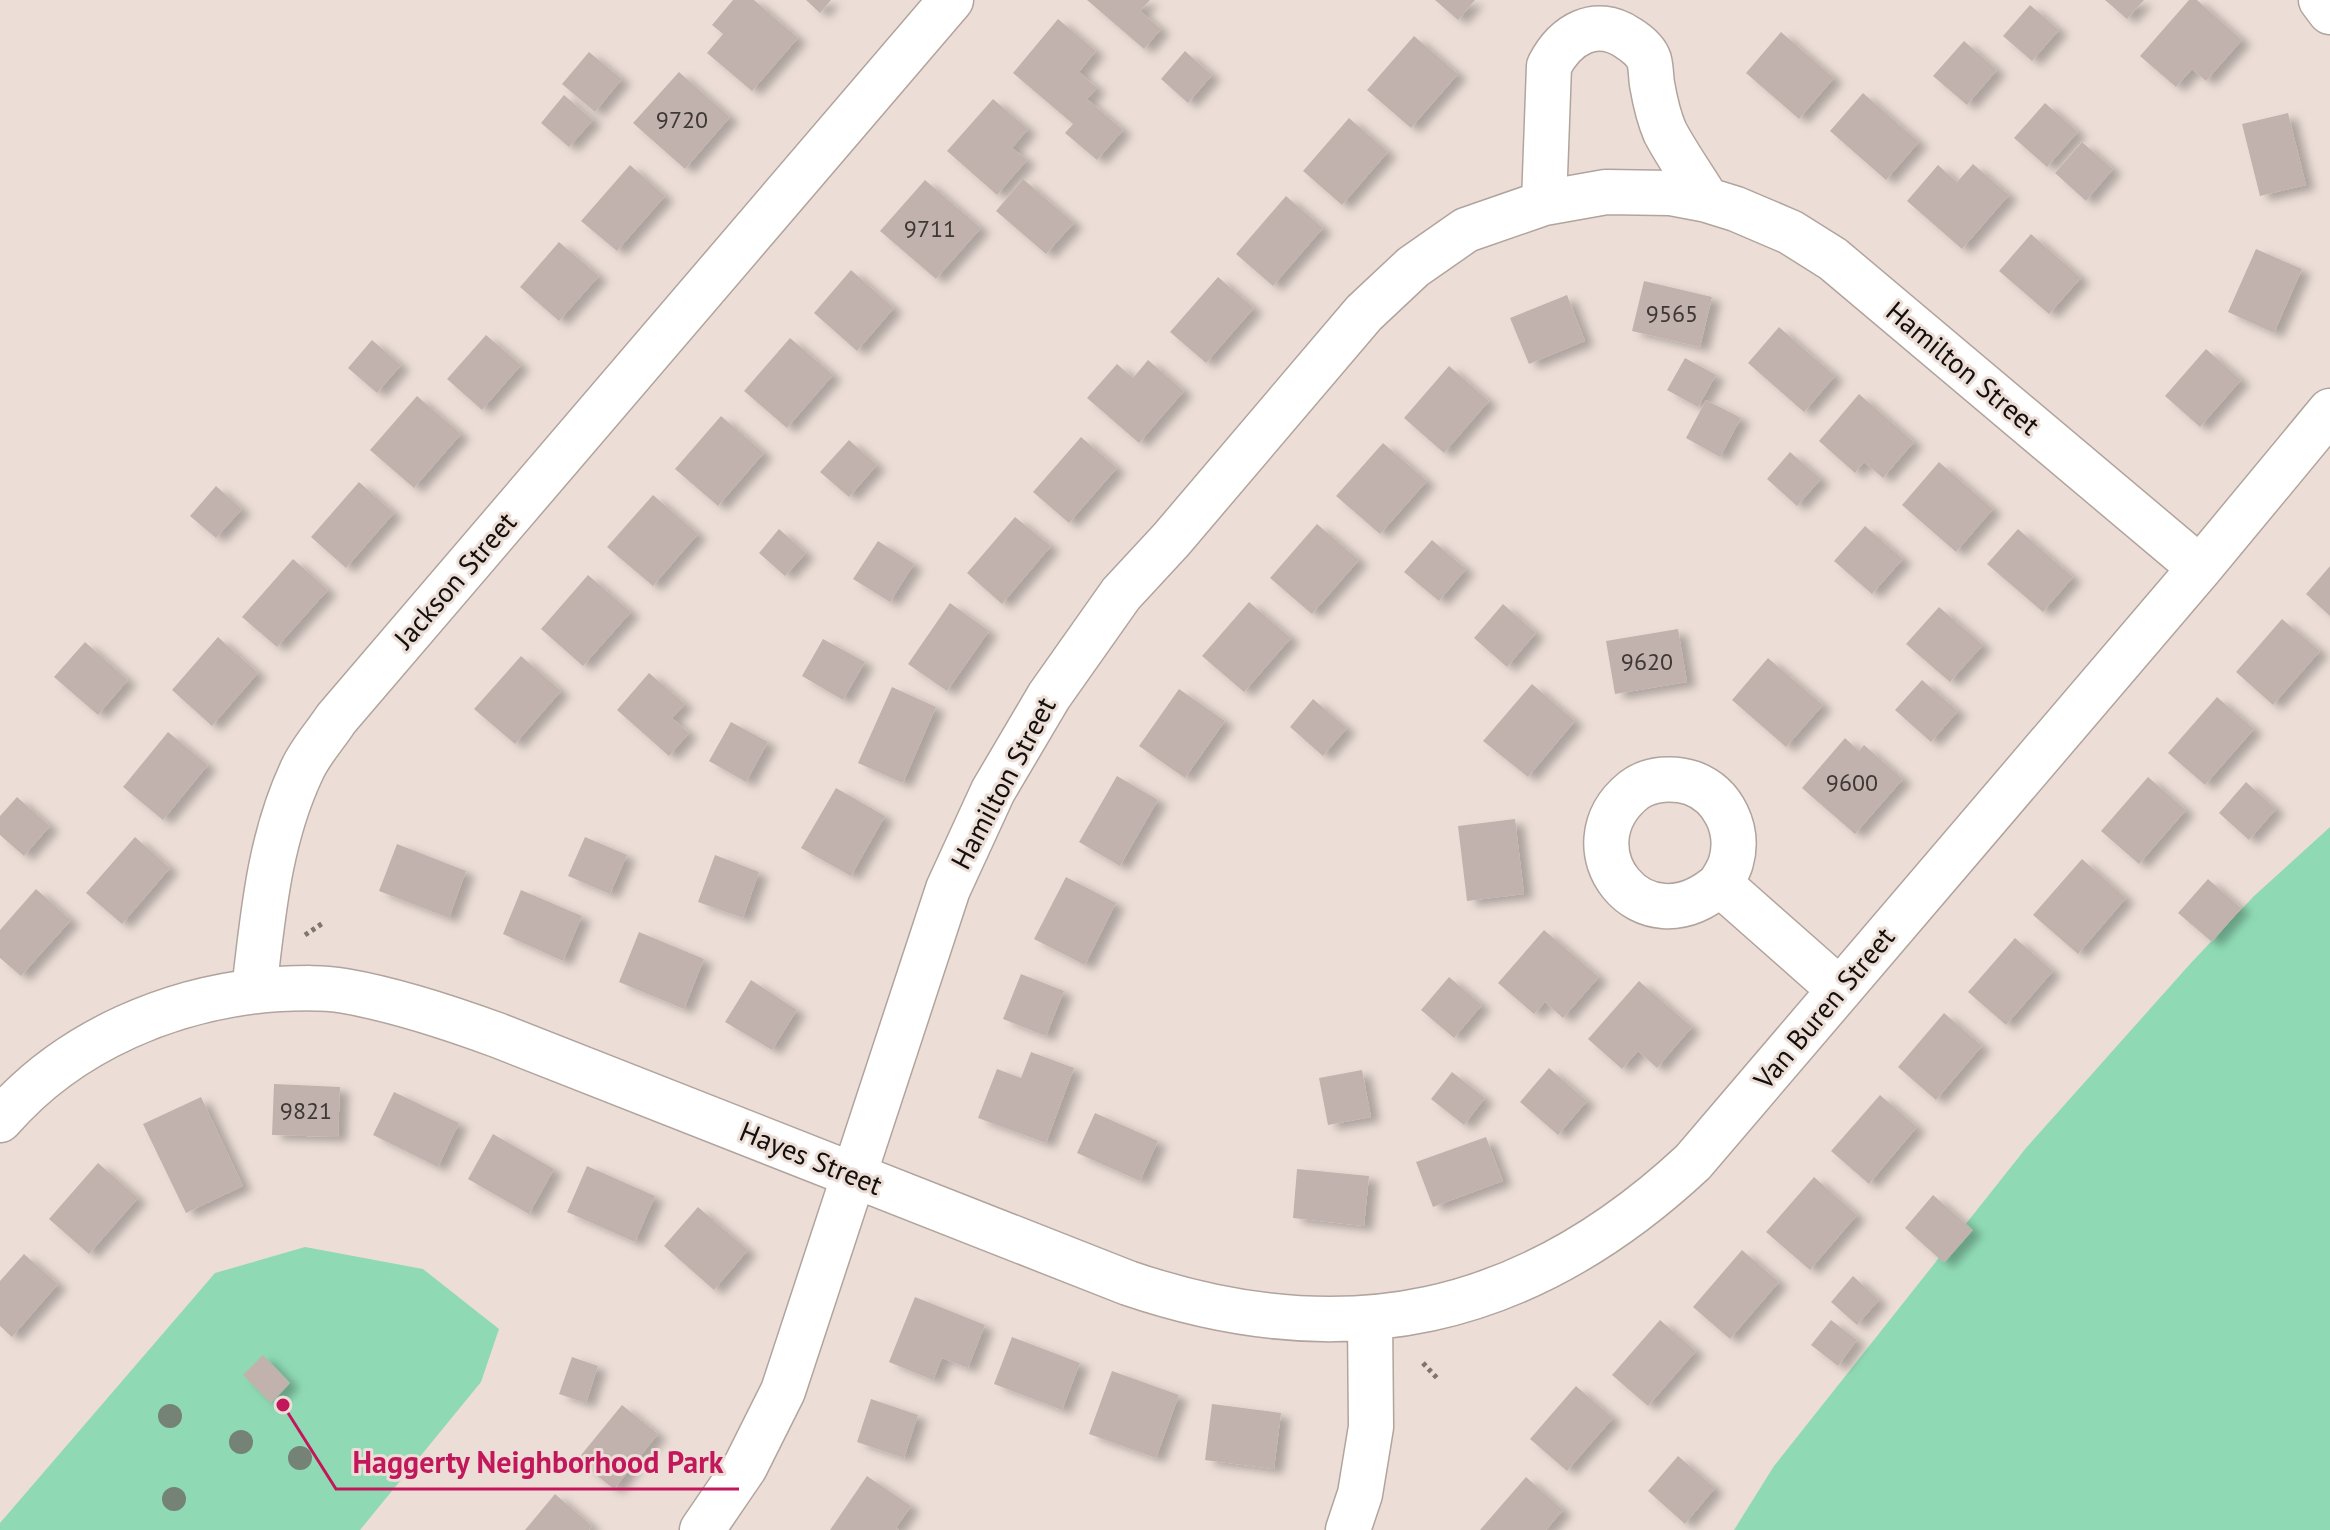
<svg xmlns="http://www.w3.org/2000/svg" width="2330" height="1530" font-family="'PT Sans',sans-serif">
  <defs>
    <filter id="shadow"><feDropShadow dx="9" dy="5" stdDeviation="4" flood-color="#0004"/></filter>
  </defs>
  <rect width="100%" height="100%" fill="#ecded7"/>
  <!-- green -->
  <path fill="#8fdab5" d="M2330,827V1530H1734L1774,1466L2026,1148L2190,964L2254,896Z
    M305,1247L423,1269L499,1329L481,1382L360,1530H0V1523L215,1273Z"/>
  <!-- building -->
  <path fill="#c1b2ae" filter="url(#shadow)" d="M733,0H754L798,38L752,91L707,53L723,34L712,25Z
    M806,0H831L820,13Z
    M1087,0H1150L1140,11L1161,29L1144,49Z
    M1435,0H1475L1458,20Z
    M2105,0H2144L2127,19Z
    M2189,0H2197L2242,40L2206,81L2192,69L2176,87L2140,56Z
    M2030,5L2059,30L2032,61L2003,36Z
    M1058,19L1096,51L1079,72L1097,88L1087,99L1123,130L1097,160L1065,133L1073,124L1013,73Z
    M1781,32L1834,78L1799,119L1746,73Z
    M1414,36L1458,74L1411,128L1367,90Z
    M1964,41L1997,70L1967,105L1933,76Z
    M1185,51L1212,75L1188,103L1161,79Z
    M589,52L622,79L595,112L562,84Z
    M679,72L730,117L685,169L633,123Z
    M1863,93L1919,142L1886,180L1830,131Z
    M564,95L593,120L569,147L541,123Z
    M993,99L1028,129L1012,148L1027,160L997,195L947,151Z
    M2045,103L2078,132L2047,167L2014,138Z
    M2288,113L2306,185L2260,196L2242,124Z
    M1349,118L1388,152L1342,205L1303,171Z
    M2082,142L2113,169L2086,201L2055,173Z
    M1973,164L2009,195L1962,249L1907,201L1938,165L1957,182Z
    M630,165L665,196L617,251L581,221Z
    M1023,179L1074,223L1046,254L996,211Z
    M925,180L981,228L936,279L880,231Z
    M1286,196L1323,228L1273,286L1236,254Z
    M2031,234L2081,278L2049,314L1999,271Z
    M559,242L599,276L559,321L520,287Z
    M2256,249L2302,269L2274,333L2228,312Z
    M851,270L894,308L857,351L814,313Z
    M1218,277L1254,308L1206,363L1170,332Z
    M1644,281L1712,297L1700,347L1632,331Z
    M1567,295L1585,341L1529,364L1510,318Z
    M1779,327L1835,376L1804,412L1748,363Z
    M486,335L521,365L482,410L447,379Z
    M790,338L833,375L787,428L744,391Z
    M372,340L401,365L377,393L348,368Z
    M2206,349L2241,380L2200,427L2165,396Z
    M1685,358L1716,375L1698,407L1667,390Z
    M1148,360L1184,391L1139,443L1087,398L1117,364L1133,378Z
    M1449,366L1489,401L1444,453L1404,418Z
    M1859,394L1914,442L1883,478L1864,462L1855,473L1819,441Z
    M417,396L461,434L414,488L370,450Z
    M1706,400L1741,418L1720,457L1686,438Z
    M721,416L764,453L718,506L675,469Z
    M1081,437L1117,468L1069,523L1033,492Z
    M849,440L877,465L849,497L820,472Z
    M1383,443L1427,481L1380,534L1336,496Z
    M1790,452L1821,479L1797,506L1767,479Z
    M1939,462L1993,509L1956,552L1902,505Z
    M359,482L394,513L346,568L311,537Z
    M216,486L242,509L216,538L190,516Z
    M653,495L698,534L653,586L607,547Z
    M1015,517L1051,546L1002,604L967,573Z
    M1317,524L1359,560L1312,614L1270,578Z
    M1865,526L1903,559L1872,594L1834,561Z
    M779,529L806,553L785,576L759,553Z
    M2018,529L2073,577L2043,612L1987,564Z
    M1432,540L1466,569L1439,601L1404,572Z
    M878,541L914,564L890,602L853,579Z
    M293,559L328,590L277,647L242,617Z
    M2330,566V616L2306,594Z
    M588,575L631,612L583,666L541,629Z
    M1249,602L1291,638L1244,692L1202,656Z
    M950,603L989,631L947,691L908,664Z
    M1503,604L1536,633L1507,667L1474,638Z
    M1939,607L1983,645L1950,682L1906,644Z
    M2282,619L2320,651L2273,705L2236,672Z
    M1678,629L1687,682L1615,694L1606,641Z
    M218,637L258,673L212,726L172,690Z
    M823,639L865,662L843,700L802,676Z
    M85,642L128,680L98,715L54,677Z
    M521,656L561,691L515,744L474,709Z
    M1768,658L1823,705L1786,747L1732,700Z
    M649,673L685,704L672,718L689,733L669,756L617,710Z
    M1922,680L1958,711L1931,742L1895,710Z
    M1532,684L1575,721L1528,777L1483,741Z
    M892,687L936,707L903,783L858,763Z
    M1179,689L1225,721L1185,778L1139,746Z
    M2217,697L2254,729L2205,785L2168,753Z
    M1313,699L1347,728L1323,756L1290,727Z
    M731,722L768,742L746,782L709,761Z
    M168,732L208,765L163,820L123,787Z
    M1845,738L1859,751L1864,745L1903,779L1855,834L1802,788Z
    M1117,776L1158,800L1120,866L1079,842Z
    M2148,777L2186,810L2139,864L2101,831Z
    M2246,782L2276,809L2249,840L2219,813Z
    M836,788L885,816L851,876L801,848Z
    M17,797L50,826L24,856L0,835V816Z
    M1515,819L1524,894L1467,901L1458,826Z
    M135,837L170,868L122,924L86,893Z
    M585,837L627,855L610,894L568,876Z
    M397,844L466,871L449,918L379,891Z
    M715,855L759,872L743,918L698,902Z
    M2082,859L2126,898L2078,954L2033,915Z
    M1066,877L1116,903L1085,965L1034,939Z
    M2208,879L2241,908L2212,942L2178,913Z
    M36,889L71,920L21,976L0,958V930Z
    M521,890L582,916L563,961L503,934Z
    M1544,930L1599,977L1563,1018L1545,1002L1534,1014L1498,983Z
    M639,932L704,959L684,1009L619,982Z
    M2015,938L2053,971L2006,1025L1968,992Z
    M1021,974L1064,991L1046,1036L1003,1019Z
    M1449,977L1482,1005L1454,1038L1421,1010Z
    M751,980L797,1010L772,1050L725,1022Z
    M1639,981L1692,1027L1657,1068L1638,1051L1622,1069L1588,1039Z
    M1944,1013L1982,1046L1936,1100L1898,1067Z
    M1031,1052L1074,1068L1046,1143L978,1118L997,1069L1021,1078Z
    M1549,1068L1587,1101L1558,1135L1520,1102Z
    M1362,1070L1371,1117L1328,1125L1319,1078Z
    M1452,1072L1485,1098L1464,1125L1431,1099Z
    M274,1084L340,1087L338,1137L272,1135Z
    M394,1092L459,1123L438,1167L373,1135Z
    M1880,1095L1917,1127L1869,1184L1831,1151Z
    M201,1097L243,1186L186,1213L143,1124Z
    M1095,1113L1158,1141L1140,1181L1077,1153Z
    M493,1134L554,1169L529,1214L468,1179Z
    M1486,1137L1503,1181L1433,1207L1416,1162Z
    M98,1163L138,1198L89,1254L49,1219Z
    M587,1166L655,1196L635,1242L567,1212Z
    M1297,1169L1369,1176L1364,1226L1293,1218Z
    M1814,1177L1857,1215L1810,1270L1766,1232Z
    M1933,1195L1973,1230L1944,1263L1905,1228Z
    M698,1207L748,1250L714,1290L664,1246Z
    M1742,1250L1779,1282L1730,1339L1693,1307Z
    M24,1254L58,1284L12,1337L0,1326V1281Z
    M1853,1276L1879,1300L1857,1325L1831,1302Z
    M915,1297L985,1325L968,1368L942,1358L933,1380L889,1362Z
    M1660,1320L1696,1351L1648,1406L1612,1375Z
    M1831,1320L1857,1340L1838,1366L1811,1345Z
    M1012,1337L1080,1363L1062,1410L994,1384Z
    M263,1355L290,1383L271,1403L243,1375Z
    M572,1357L598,1366L586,1403L559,1394Z
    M1112,1371L1179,1395L1156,1458L1089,1434Z
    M1576,1386L1613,1418L1567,1471L1530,1439Z
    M871,1399L918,1415L904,1458L857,1442Z
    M1212,1404L1281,1413L1274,1469L1205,1460Z
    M622,1405L658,1434L614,1489L577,1460Z
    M1678,1456L1715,1488L1685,1524L1648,1491Z
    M867,1476L911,1506L896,1528L899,1530H830Z
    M1526,1477L1563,1510L1546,1530H1480Z
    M555,1494L592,1526L589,1530H525Z"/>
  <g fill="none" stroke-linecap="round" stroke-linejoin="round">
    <defs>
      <path id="minor" d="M2321,0L2330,12
        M1544,203L1549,66C1565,35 1595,16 1628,38C1636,43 1646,51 1649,60C1651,67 1651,77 1652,84C1655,101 1658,116 1665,132C1677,155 1693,177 1707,200
        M1720,884C1642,952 1563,847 1634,790C1650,778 1674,777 1692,783C1724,795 1740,830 1731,862C1729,870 1724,877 1720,884L1840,990
        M254,991C263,915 269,840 302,770C310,752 325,736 336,719L951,0
        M0,1120C69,1040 174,996 279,989C300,988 324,987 345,991C397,1000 448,1017 497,1035L1128,1283C1345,1357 1526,1318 1693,1162L2200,568L2330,411
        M702,1530L745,1467L783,1391L948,889L993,791L1049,696L1121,594L1171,540L1364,313L1413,267L1466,230L1544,203L1606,192L1670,193L1707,200L1736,209L1790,232L1833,259L2200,568
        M1348,1530L1360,1494L1371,1427L1370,1318"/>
    </defs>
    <!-- minor casing -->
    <use href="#minor" stroke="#b1a49d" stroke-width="47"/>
    <!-- path -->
    <path stroke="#7d7570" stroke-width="5" stroke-dasharray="4 4" stroke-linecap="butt" d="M305,935L323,923
      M1423,1363L1437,1378"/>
    <!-- minor -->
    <use href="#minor" stroke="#fff" stroke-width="44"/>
  </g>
  <!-- trees -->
  <g fill="#758276">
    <circle cx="170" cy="1416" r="12"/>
    <circle cx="241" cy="1442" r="12"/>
    <circle cx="300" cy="1458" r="12"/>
    <circle cx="174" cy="1499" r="12"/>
  </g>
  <g text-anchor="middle" stroke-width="6" stroke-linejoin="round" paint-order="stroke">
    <!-- number labels -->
    <g font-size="24" fill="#3e3834">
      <text x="682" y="128">9720</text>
      <text x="930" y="237">9711</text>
      <text x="1672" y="322">9565</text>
      <text x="1647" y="670">9620</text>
      <text x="1852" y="791">9600</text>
      <text x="306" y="1119">9821</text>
    </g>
    <!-- street labels -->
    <g font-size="28" fill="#130f0c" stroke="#ecded7">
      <text transform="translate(1963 368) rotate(40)" y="10">Hamilton Street</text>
      <text transform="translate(455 580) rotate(-49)" y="10">Jackson Street</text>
      <text transform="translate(1003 783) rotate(-62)" y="10">Hamilton Street</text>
      <text transform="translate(1824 1008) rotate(-50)" y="10">Van Buren Street</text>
      <text transform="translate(811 1158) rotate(22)" y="10">Hayes Street</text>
    </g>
  </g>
  <!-- callouts -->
  <path fill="none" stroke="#c2185b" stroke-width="3" d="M283 1405L336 1489H739"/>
  <circle fill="#c2185b" stroke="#ecded7" stroke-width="3" cx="283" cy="1405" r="8"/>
  <g font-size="30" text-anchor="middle" font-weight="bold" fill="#c2185b" stroke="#ecded7" stroke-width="6" stroke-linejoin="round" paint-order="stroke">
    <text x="538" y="1473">Haggerty Neighborhood Park</text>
  </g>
</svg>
